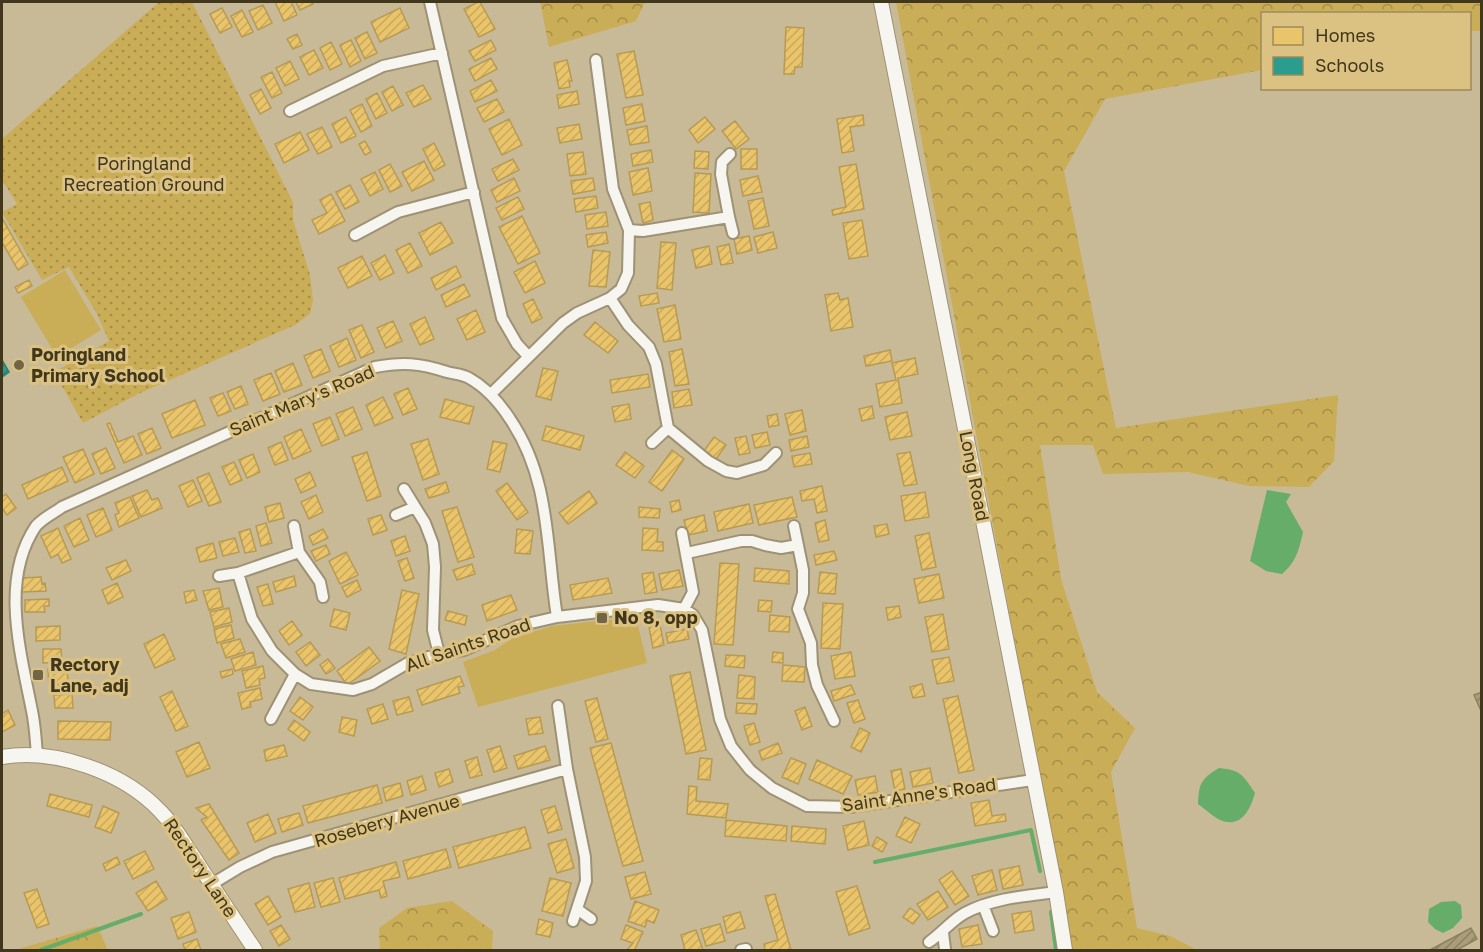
<svg xmlns="http://www.w3.org/2000/svg" width="1483" height="952" font-family="'Golos Text',sans-serif">
  <defs>
    <pattern id="forest-crowns" width="20" height="18" patternUnits="userSpaceOnUse" patternTransform="scale(1.5)"><rect width="20" height="18" fill="#caad57"/><path d="M2 6a3 3 0 1 1 6 0M12 15a3 3 0 1 1 6 0" fill="none" stroke="#a68e47"/></pattern>
    <pattern id="park-dots" width="8" height="8" patternUnits="userSpaceOnUse" patternTransform="scale(1.5)"><rect width="8" height="8" fill="#caad57"/><path d="M2 2h.1M6 6h.1" fill="none" stroke="#a68e47" stroke-width="1.8" stroke-linecap="round"/></pattern>
    <pattern id="homes-hatch" width="6" height="6" patternUnits="userSpaceOnUse" patternTransform="scale(1.5)"><rect width="6" height="6" fill="#e9c46a"/><path d="M-1 1l2-2M0 6l6-6M5 7l2-2" fill="none" stroke="#c9a95b"/></pattern>
    <pattern id="schools-hatch" width="6" height="6" patternUnits="userSpaceOnUse" patternTransform="scale(1.5)"><rect width="6" height="6" fill="#2a9d8f"/><path d="M-1 1l2-2M0 6l6-6M5 7l2-2" fill="none" stroke="#268174"/></pattern>
    <pattern id="building-hatch" width="6" height="6" patternUnits="userSpaceOnUse" patternTransform="scale(1.5)"><rect width="6" height="6" fill="#aa9d79"/><path d="M-1 1l2-2M0 6l6-6M5 7l2-2" fill="none" stroke="#8c8162"/></pattern>
  </defs>
  <rect width="100%" height="100%" fill="#c8ba96"/>
  <!-- grass -->
  <path fill="#caad57" d="M65,270L101,330L57,357L21,297Z
    M636,617L647,663L478,707L463,662L495,650L513,638L552,626Z"/>
  <!-- forest -->
  <path fill="url(#forest-crowns)" d="M540,2H645L636,21L549,47Z
    M896,2H1481V31H1470V14H1262V70L1105,99L1064,171L1116,428L1338,395L1334,461L1309,487L1249,486L1188,472L1103,474L1093,445H1040L1061,579L1097,692L1135,728L1111,772L1137,928L1170,936L1197,950H1072Z
    M452,901L493,931L492,950H380L379,928L407,908Z
    M97,926L108,950H15Z"/>
  <!-- park -->
  <path fill="url(#park-dots)" d="M159,2H192L293,202V220L310,275L313,300L310,314L295,325L138,394L83,423L54,372L109,341L97,314L69,267L42,280L2,212L17,204L2,180V139Z"/>
  <!-- water -->
  <path fill="#67ad6a" d="M1267,490L1291,494L1286,502L1303,532C1299,550 1296,562 1282,574L1266,571L1250,561Z
    M1219,768C1241,770 1243,775 1255,793C1250,811 1240,830 1218,819C1211,815 1204,808 1198,804C1199,783 1201,779 1219,768Z
    M1455,901L1461,905L1462,918L1453,928L1443,933L1435,929L1428,922L1429,909L1441,902Z"/>
  <!-- homes -->
  <path fill="url(#homes-hatch)" stroke="#b79a53" stroke-width="1.5" d="M275,2H291L297,15L284,21Z
    M296,2H311L313,4L300,10Z
    M478,2H480L495,29L479,37L464,9Z
    M263,5L272,23L258,30L249,11Z
    M222,8L232,27L220,33L210,14Z
    M400,8L409,28L380,42L371,22Z
    M242,10L253,32L242,37L231,16Z
    M786,27L804,28L802,67H795L794,74H784Z
    M367,32L377,53L365,59L355,38Z
    M297,34L302,45L293,49L287,39Z
    M351,40L361,61L350,67L340,45Z
    M491,40L496,50L475,61L469,51Z
    M331,42L342,64L330,70L320,48Z
    M314,50L323,68L309,75L300,57Z
    M634,51L643,95L626,98L617,54Z
    M491,58L497,69L475,81L469,69Z
    M567,60L572,81H569L570,87L559,89L554,63Z
    M290,61L299,79L285,86L276,68Z
    M272,72L282,93L272,98L261,77Z
    M491,80L497,91L475,102L470,91Z
    M423,85L431,99L414,107L406,93Z
    M393,86L403,105L392,111L382,92Z
    M261,89L271,108L260,114L250,95Z
    M577,91L579,104L559,108L557,95Z
    M377,93L387,113L376,119L366,99Z
    M497,99L504,112L484,122L477,108Z
    M362,104L372,126L361,132L350,110Z
    M642,104L645,121L626,125L623,108Z
    M863,115L864,125L850,127L854,151L842,153L837,119Z
    M346,117L356,136L341,143L332,124Z
    M705,117L715,129L698,143L689,130Z
    M509,119L522,145L502,155L489,129Z
    M735,121L749,139L736,149L722,131Z
    M579,124L582,139L560,143L557,128Z
    M647,126L649,142L630,145L627,130Z
    M322,127L332,147L318,154L307,134Z
    M300,132L309,150L284,163L275,144Z
    M365,141L371,152L365,155L359,144Z
    M434,143L445,165L434,171L423,149Z
    M741,149H757V169H741Z
    M651,150L653,162L633,166L631,154Z
    M695,151L709,152L708,169L694,168Z
    M583,152L586,174L570,176L567,154Z
    M513,159L519,170L498,181L492,169Z
    M424,161L434,180L412,191L402,172Z
    M390,164L402,186L390,192L379,170Z
    M856,164L864,209L833,215L832,210L846,207L839,167Z
    M648,168L652,191L633,195L629,172Z
    M375,172L383,189L370,196L361,179Z
    M695,173L711,174L709,213L693,212Z
    M758,176L762,192L743,196L740,180Z
    M514,178L520,191L497,202L491,190Z
    M593,178L595,190L573,194L571,181Z
    M350,185L359,202L345,209L336,192Z
    M331,194L345,221L319,234L312,220L327,213L320,200Z
    M596,196L598,208L576,212L574,199Z
    M518,197L524,209L502,220L496,208Z
    M763,198L769,226L754,229L748,201Z
    M650,202L653,220L643,223L639,204Z
    M606,212L608,226L587,229L585,215Z
    M522,216L540,253L518,264L499,227Z
    M2,218L28,264L18,270L2,242Z
    M862,220L868,256L849,259L843,223Z
    M441,222L453,243L430,255L419,233Z
    M606,232L608,243L588,247L586,235Z
    M773,232L777,248L758,253L754,237Z
    M749,236L752,250L737,254L734,239Z
    M661,242L676,243L672,290L657,288Z
    M410,243L422,266L408,273L396,250Z
    M729,244L733,263L721,265L717,247Z
    M709,246L712,264L696,268L692,250Z
    M593,250L610,252L606,287L589,286Z
    M385,255L394,273L380,280L371,263Z
    M362,256L372,276L348,288L338,268Z
    M535,261L545,283L525,293L514,272Z
    M456,266L461,277L436,290L431,278Z
    M29,280L32,286L18,293L15,287Z
    M464,284L470,296L446,307L441,295Z
    M657,293L659,303L641,306L639,296Z
    M838,293L840,300L848,298L853,327L831,331L825,295Z
    M533,299L542,318L532,323L523,304Z
    M675,305L681,339L664,342L657,309Z
    M476,310L485,332L467,340L457,319Z
    M425,317L434,339L420,345L410,324Z
    M393,321L402,341L386,348L377,328Z
    M595,322L618,341L608,353L584,335Z
    M362,325L374,352L361,358L349,330Z
    M347,338L356,360L339,367L330,346Z
    M321,349L330,371L313,378L304,356Z
    M682,349L689,384L675,386L669,352Z
    M890,350L892,361L866,366L864,356Z
    M915,358L918,374L898,378L902,403L880,407L876,384L896,380L892,363Z
    M293,363L302,385L284,392L275,371Z
    M543,368L558,371L551,400L536,396Z
    M271,373L280,394L263,401L254,380Z
    M648,374L650,387L612,393L610,380Z
    M241,386L248,404L235,409L227,392Z
    M408,388L417,409L403,415L394,394Z
    M689,389L692,405L674,408L672,392Z
    M223,393L231,411L218,416L210,398Z
    M383,397L393,418L375,426L366,405Z
    M445,399L474,407L469,424L440,417Z
    M195,400L205,425L172,438L162,414Z
    M629,404L631,419L615,422L612,407Z
    M872,406L874,418L862,421L859,409Z
    M353,407L362,429L345,436L336,414Z
    M802,410L806,431L790,435L785,414Z
    M907,412L912,436L890,440L885,417Z
    M777,414L779,425L769,427L767,416Z
    M330,417L339,439L322,446L313,424Z
    M110,423L118,442L133,436L142,455L124,463L107,424Z
    M546,426L584,436L580,450L542,440Z
    M152,428L161,448L147,454L138,434Z
    M301,429L311,451L293,459L284,437Z
    M767,432L770,445L755,448L752,435Z
    M746,436L750,453L739,455L735,438Z
    M807,436L809,447L791,451L789,440Z
    M714,437L726,445L716,459L704,451Z
    M428,439L439,474L423,480L411,444Z
    M493,441L507,444L500,472L487,469Z
    M281,442L288,460L275,465L268,448Z
    M106,448L115,468L101,474L92,454Z
    M83,449L94,474L75,483L63,457Z
    M672,450L684,459L662,491L649,482Z
    M367,452L381,496L367,501L352,457Z
    M625,452L644,466L635,478L616,465Z
    M910,452L917,484L904,486L897,454Z
    M810,453L812,464L794,467L792,456Z
    M253,454L260,472L247,478L239,460Z
    M234,462L242,480L230,485L222,467Z
    M62,467L68,481L28,499L22,485Z
    M310,472L316,486L301,493L295,479Z
    M209,473L221,502L209,506L197,478Z
    M193,480L202,501L188,507L179,486Z
    M446,482L449,492L429,498L425,489Z
    M507,483L528,512L517,520L496,491Z
    M822,486L827,511L817,513L814,499L802,501L800,491Z
    M147,490L152,500L158,498L162,508L141,517L132,496Z
    M589,491L597,503L568,524L559,513Z
    M925,492L929,517L905,521L901,496Z
    M6,494L16,508L7,515L2,508V497Z
    M316,495L323,512L309,519L301,502Z
    M130,497L139,518L119,527L115,515L119,513L115,503Z
    M792,497L797,517L759,525L754,505Z
    M679,500L681,510L672,512L670,502Z
    M280,503L284,518L269,522L265,507Z
    M749,504L753,523L718,531L714,512Z
    M457,507L474,557L458,562L442,511Z
    M639,507L660,509L659,518L639,517Z
    M103,508L112,530L96,537L87,515Z
    M381,515L387,530L373,535L368,519Z
    M704,515L707,531L688,535L684,520Z
    M80,518L89,540L74,547L64,526Z
    M825,520L829,540L819,542L815,523Z
    M266,523L272,543L261,546L256,526Z
    M887,524L889,534L876,537L874,526Z
    M58,528L71,559L62,563L58,554L51,558L41,536Z
    M643,528L658,529L657,542H663V551L642,550Z
    M250,529L256,551L245,553L239,532Z
    M323,529L328,538L313,545L309,536Z
    M517,529L533,531L530,554L515,553Z
    M929,533L936,567L922,570L915,536Z
    M405,536L410,551L396,556L391,541Z
    M235,538L239,552L223,556L219,542Z
    M213,543L217,558L200,562L196,548Z
    M326,545L330,554L316,561L311,551Z
    M834,551L837,560L816,565L814,555Z
    M346,552L358,575L340,584L329,561Z
    M407,558L414,578L405,581L398,561Z
    M126,560L131,571L112,580L106,568Z
    M720,563L739,564L733,645L714,644Z
    M472,564L475,574L457,580L453,570Z
    M755,568L789,571V584L754,581Z
    M679,570L683,586L662,590L659,574Z
    M653,572L657,592L645,594L642,574Z
    M820,572L837,574L835,594L818,593Z
    M939,574L944,598L919,603L914,579Z
    M294,576L296,586L276,592L273,582Z
    M41,577L42,584L45,583L46,591L22,592V578Z
    M608,578L612,593L573,600L570,585Z
    M357,580L361,590L347,597L342,587Z
    M117,583L123,597L108,604L102,590Z
    M268,584L273,604L263,606L257,587Z
    M219,588L223,607L209,610L203,591Z
    M194,590L197,600L186,603L184,592Z
    M402,590L419,594L406,654L389,649Z
    M511,595L517,610L487,621L482,605Z
    M49,599V606H44L45,612H25V600Z
    M759,600L772,601L771,612L758,611Z
    M823,603L843,604L840,649L821,648Z
    M899,606L901,617L888,620L886,608Z
    M229,608L232,622L214,627L210,612Z
    M334,609L350,613L346,630L330,626Z
    M448,611L467,616L465,625L445,620Z
    M943,614L949,649L932,652L925,617Z
    M770,615L790,617L789,632L769,631Z
    M292,621L302,635L289,645L279,631Z
    M231,625L234,638L217,643L214,629Z
    M660,625L664,645L653,648L649,627Z
    M60,626V640L36,641V627Z
    M687,629L689,639L668,643L666,633Z
    M164,634L175,659L155,668L144,644Z
    M240,639L245,652L226,658L221,644Z
    M310,642L320,655L306,666L296,652Z
    M369,647L380,661L347,685L337,671Z
    M43,649H61L62,662L43,663Z
    M253,652L256,665L235,671L231,659Z
    M773,652L783,653V663L772,662Z
    M851,652L855,676L835,679L831,656Z
    M726,655L745,656L744,668L725,666Z
    M949,657L954,681L937,684L932,660Z
    M328,659L335,668L326,674L320,665Z
    M783,665L805,667L804,682L782,681Z
    M263,666L265,678L259,679L260,685L246,688L242,671Z
    M48,669H67L68,684L49,685Z
    M232,669L233,674L222,678L220,672Z
    M690,672L706,750L686,754L670,676Z
    M739,675L755,677L754,699L737,698Z
    M460,676L464,686L458,687L460,693L422,705L417,690Z
    M922,684L925,696L913,698L910,687Z
    M851,685L855,694L834,701L831,691Z
    M260,688L262,699L250,702L251,707L242,709L238,693Z
    M172,691L188,726L176,731L160,697Z
    M72,694L73,708H55L54,695Z
    M958,696L974,770L959,773L943,699Z
    M300,697L313,707L303,720L290,711Z
    M409,697L413,711L397,715L393,701Z
    M597,698L608,739L596,742L585,701Z
    M858,700L865,719L854,723L847,703Z
    M737,703L757,704L756,714L736,713Z
    M383,704L388,719L372,724L367,709Z
    M805,707L812,726L802,730L795,711Z
    M8,710L15,725L2,732V714Z
    M342,717L357,720L354,736L339,732Z
    M540,717L543,733L529,735L526,719Z
    M294,720L310,732L304,741L288,729Z
    M58,721L111,722L110,740L58,739Z
    M754,723L760,742L750,745L744,726Z
    M860,728L870,733L861,752L851,747Z
    M199,742L210,768L187,777L176,752Z
    M611,743L643,861L623,866L590,748Z
    M778,743L782,753L762,760L759,751Z
    M284,745L287,756L266,761L264,750Z
    M500,746L507,768L494,772L487,750Z
    M545,746L550,760L518,769L514,756Z
    M477,757L482,775L470,778L465,761Z
    M700,758L712,759L710,780L698,779Z
    M791,758L806,764L798,784L782,777Z
    M817,760L852,776L843,794L809,779Z
    M930,768L933,783L913,787L910,772Z
    M449,769L453,782L439,787L435,773Z
    M901,769L905,789L895,791L891,771Z
    M422,776L426,790L411,795L407,781Z
    M875,776L878,792L858,795L855,780Z
    M400,783L403,796L386,801L383,788Z
    M377,785L382,803L308,823L303,806Z
    M689,786L697,787L696,801L728,804L726,818L687,814Z
    M50,794L92,805L89,817L47,806Z
    M989,800L992,816L1005,814L1006,821L975,826L971,803Z
    M209,804L239,853L229,860L201,820L207,817L196,808Z
    M103,806L119,813L111,833L95,827Z
    M555,806L562,829L548,833L541,810Z
    M299,813L303,825L282,832L278,819Z
    M268,814L276,833L255,842L247,823Z
    M905,817L920,824L911,843L896,836Z
    M726,820L787,826L786,841L725,836Z
    M864,821L869,845L848,850L843,826Z
    M792,826L826,829L825,844L791,841Z
    M525,827L531,848L459,868L453,847Z
    M877,837L887,843L882,852L872,846Z
    M566,839L574,868L557,873L548,844Z
    M446,849L451,867L408,879L403,861Z
    M145,851L154,869L133,879L124,861Z
    M117,857L120,864L106,871L103,864Z
    M396,862L400,877L383,881L387,896L381,898L379,890L345,899L339,878Z
    M1019,866L1023,885L1003,889L999,870Z
    M992,870L997,890L978,895L972,876Z
    M952,871L969,896L955,905L939,880Z
    M645,872L651,894L631,899L625,877Z
    M333,878L340,902L321,907L314,883Z
    M550,878L571,883L563,916L542,911Z
    M156,881L167,899L148,911L136,893Z
    M309,883L315,907L295,912L288,889Z
    M857,886L870,928L849,935L836,892Z
    M37,889L49,924L37,928L24,893Z
    M938,891L948,907L928,920L917,904Z
    M775,894L791,950H765L764,944L778,940L765,896Z
    M268,896L281,917L268,925L255,904Z
    M635,901L659,910L654,923L647,920L645,927L628,921Z
    M910,908L920,915L913,924L903,917Z
    M1031,911L1034,930L1015,933L1012,914Z
    M189,912L196,932L178,939L171,918Z
    M740,912L745,928L727,933L723,917Z
    M539,919L553,923L550,937L536,934Z
    M720,924L725,941L706,946L701,929Z
    M281,925L290,939L279,946L270,931Z
    M626,925L643,932L635,949L637,950H627L633,943L621,939Z
    M978,925L982,944L962,947L959,929Z
    M696,930L703,950H685L681,935Z
    M197,939L201,950H185L183,944Z"/>
  <!-- schools -->
  <path fill="url(#schools-hatch)" stroke="#317e6c" stroke-width="1.5" d="M2,360L9,372L2,377Z"/>
  <g fill="none" stroke-linecap="round" stroke-linejoin="round">
    <!-- stream -->
    <path stroke="#67ad6a" stroke-width="4" d="M875,862L1031,830L1040,871
      M1051,912L1056,950
      M41,950L141,914"/>
  </g>
  <!-- building -->
  <path fill="url(#building-hatch)" stroke="#8c8164" stroke-width="1.5" d="M1482,692V713L1474,695Z
    M1471,928L1477,939L1457,950H1430Z"/>
  <g fill="none" stroke-linecap="round" stroke-linejoin="round">
    <defs>
      <path id="minor" d="M430,2L502,318L517,344L528,356
        M290,111L383,66L442,53
        M729,217L733,233
        M629,230L643,231L729,217L721,174L722,162L730,154
        M355,235L398,212L474,192
        M610,298L628,325L649,347L656,364L668,428L708,461L726,471L737,473L764,465L776,453
        M492,393L563,323L577,313L610,298L621,289L628,273L629,230L613,189L596,60
        M652,443L668,428
        M404,489L425,523L433,544L435,567L433,630L439,654
        M396,515L415,507
        M294,526L299,552
        M794,526L803,570V593L798,609L811,643L812,665L817,685L834,721
        M682,533L693,592L684,609
        M687,553L741,541H752L765,545L781,548L798,545
        M219,576L238,573
        M323,597L320,582L299,552L238,573L252,619L272,651L295,674L311,684L353,690L372,684L408,663L439,654L464,650L518,626L557,617L658,605L684,609L693,615L702,630L720,719L731,746L750,770L772,788L807,806L850,807L1033,780
        M558,706L567,769L585,857L586,881L573,921
        M271,719L295,674
        M37,756C36,741 35,725 32,711C20,650 0,579 36,526C43,518 54,513 62,507L375,367C403,362 419,363 447,372C454,374 462,374 469,378C487,388 499,402 510,419C551,479 546,548 557,617
        M212,884L240,867L272,852L567,769
        M983,905L993,931
        M577,909L591,919
        M943,933L945,949
        M929,942C942,933 952,920 965,913C993,898 1026,896 1056,892
        M741,950L746,949"/>
      <path id="tertiary" d="M881,2L1056,892L1065,950
        M2,757C55,748 123,772 160,811C174,825 184,843 195,859C215,890 235,920 255,950"/>
    </defs>
    <!-- minor casing -->
    <use href="#minor" stroke="#9d9276" stroke-width="14"/>
    <!-- tertiary casing -->
    <use href="#tertiary" stroke="#9d9276" stroke-width="16"/>
    <!-- minor -->
    <use href="#minor" stroke="#f7f5ef" stroke-width="10"/>
    <!-- tertiary -->
    <use href="#tertiary" stroke="#f7f5ef" stroke-width="14"/>
  </g>
  <!-- markers -->
  <g fill="#706547" stroke="#dcc282" stroke-width="2">
    <circle cx="19" cy="365" r="6"/>
    <rect x="596" y="612" width="12" height="12" rx="3"/>
    <rect x="32" y="669" width="12" height="12" rx="3"/>
  </g>
  <g text-anchor="middle" stroke-width="6" stroke-linejoin="round" paint-order="stroke">
    <!-- park labels -->
    <g font-size="18" fill="#3f3621" stroke="#dcc282">
      <text x="144" y="170">Poringland<tspan x="144" dy="21">Recreation Ground</tspan></text>
    </g>
    <!-- poi labels -->
    <g font-size="18" font-weight="bold" fill="#41371c" stroke="#dcc282" text-anchor="start">
      <text x="31" y="361">Poringland<tspan x="31" dy="21">Primary School</tspan></text>
      <text x="614" y="624">No 8, opp</text>
      <text x="50" y="671">Rectory<tspan x="50" dy="21">Lane, adj</tspan></text>
    </g>
    <!-- street labels -->
    <g font-size="18" fill="#41371c" stroke="#dcc282">
      <text transform="translate(302 401) rotate(-23)" y="6">Saint Mary's Road</text>
      <text transform="translate(974 476) rotate(79)" y="6">Long Road</text>
      <text transform="translate(468 645) rotate(-19)" y="6">All Saints Road</text>
      <text transform="translate(919 795) rotate(-8)" y="6">Saint Anne's Road</text>
      <text transform="translate(387 821) rotate(-16)" y="6">Rosebery Avenue</text>
      <text transform="translate(200 868) rotate(56)" y="6">Rectory Lane</text>
    </g>
  </g>
  <!-- border -->
  <rect width="1483" height="952" fill="none" stroke="#41371c" stroke-width="6"/>
  <!-- legend -->
  <rect x="1261" y="12" width="210" height="78" fill="#dcc282" stroke="#9e8a59" stroke-width="1.5"/>
  <rect x="1273" y="27" width="30" height="18" fill="#e9c46a" stroke="#9e8a59" stroke-width="1.5"/>
  <text x="1315" y="42" font-size="18" fill="#41371c">Homes</text>
  <rect x="1273" y="57" width="30" height="18" fill="#2a9d8f" stroke="#9e8a59" stroke-width="1.5"/>
  <text x="1315" y="72" font-size="18" fill="#41371c">Schools</text>
</svg>
